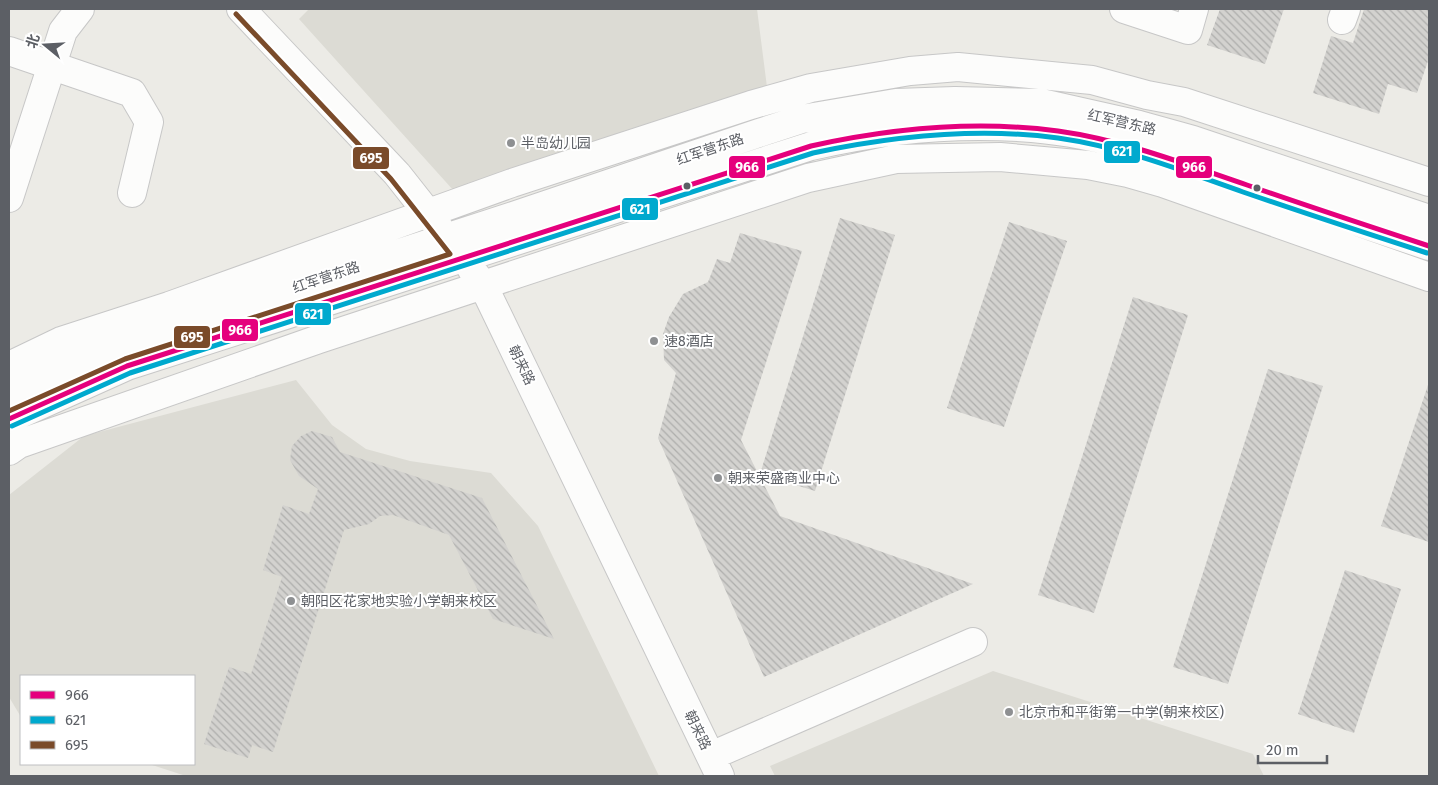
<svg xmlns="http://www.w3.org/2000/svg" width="1438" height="785" font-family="'Fira Sans','Noto Sans SC',sans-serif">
  <defs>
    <pattern id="building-back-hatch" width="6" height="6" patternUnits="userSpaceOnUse" patternTransform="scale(1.25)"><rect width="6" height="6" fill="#d3d2cf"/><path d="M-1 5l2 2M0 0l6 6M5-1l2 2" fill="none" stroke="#aeaeac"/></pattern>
  </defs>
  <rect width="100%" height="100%" fill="#ecebe6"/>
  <!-- education -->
  <path fill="#dcdbd4" d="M309,9H757L768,95L454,191L299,19Z
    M296,380L332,425L366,449L410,461L491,473L538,526L659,776H186L149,764H194V676H21V717L9,697V495L84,436Z
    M993,671L1253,754L1264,776H775L770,766Z"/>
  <!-- building -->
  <path fill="url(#building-back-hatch)" d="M1220,9H1284L1265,64L1207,45Z
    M1364,9H1429V58L1417,93L1388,84L1379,114L1313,93L1331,36L1353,43Z
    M840,218L895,235L815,491L760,474Z
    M1009,222L1067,241L1004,427L947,408Z
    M740,233L802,251L741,440L780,516L973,584L764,677L658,438L676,373L664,360L663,334L669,317L683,294L708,282L717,259L730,263Z
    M1133,297L1188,315L1094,613L1038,595Z
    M1268,369L1323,386L1228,684L1173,667Z
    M1429,382V542L1381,526Z
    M312,431L332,437L340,452L482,498L554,639L493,619L449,535L393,515L380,516L369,524L344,530L273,752L252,745L248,758L204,744L229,667L251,674L282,577L263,570L283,505L309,514L318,489L299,476L290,460L292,446L301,436Z
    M1345,570L1401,589L1354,733L1298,714Z"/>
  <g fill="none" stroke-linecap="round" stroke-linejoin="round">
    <defs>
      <path id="minor" d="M241,9L397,174L438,226
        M1124,9L1188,30L1194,9
        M1342,20L1346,9
        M9,51L132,93L149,122L132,193
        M9,198L63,31L80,9
        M472,270L483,285L720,776
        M9,366L61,341L169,306L512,183L751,105L811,88L910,71L958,67L1092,80L1147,95L1184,102L1429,182
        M9,390L118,345L516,215L759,133L802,119L896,103L955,101L1041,103L1139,125L1193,140L1429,219
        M9,419L127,366L811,146C884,129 958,122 1032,128C1106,134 1177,160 1247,185C1308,205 1368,226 1429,246
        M9,451L19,444L319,339L808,178L896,159L1000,157L1088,165L1128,173L1163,183L1429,277
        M711,756L973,642"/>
    </defs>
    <!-- minor casing -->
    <use href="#minor" stroke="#c7c7c7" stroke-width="30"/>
    <!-- minor -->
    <use href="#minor" stroke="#fcfcfb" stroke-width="28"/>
    <defs>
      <path id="bus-1" d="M9,419L127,366L811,146C892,128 975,120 1058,131C1123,140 1185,164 1247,185C1307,206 1368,226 1429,246"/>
      <path id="bus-2" d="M12,426L130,373L813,153C893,136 976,127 1058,138C1122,147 1183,171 1243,192C1304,213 1365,233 1427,253"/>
      <path id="bus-3" d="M9,411L125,359L450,254L391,179L236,14"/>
    </defs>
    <!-- bus-1 casing -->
    <use href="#bus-1" stroke="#fff" stroke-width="9"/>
    <!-- bus-2 casing -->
    <use href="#bus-2" stroke="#fff" stroke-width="9"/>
    <!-- bus-3 casing -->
    <use href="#bus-3" stroke="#fff" stroke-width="9"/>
    <!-- bus-1 -->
    <use href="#bus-1" stroke="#e5007d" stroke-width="5"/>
    <!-- bus-2 -->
    <use href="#bus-2" stroke="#00a9ce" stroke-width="5"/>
    <!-- bus-3 -->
    <use href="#bus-3" stroke="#7a4b2a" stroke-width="5"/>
  </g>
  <!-- markers -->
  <g fill="#8e9092" stroke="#fff" stroke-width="2">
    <circle cx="511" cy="143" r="5"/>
    <circle cx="654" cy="341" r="5"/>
    <circle cx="718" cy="478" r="5"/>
    <circle cx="291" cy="601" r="5"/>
    <circle cx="1009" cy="712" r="5"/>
  </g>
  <g fill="#5c5f65" stroke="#fff" stroke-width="2">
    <circle cx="687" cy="186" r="4.5"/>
    <circle cx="1257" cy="188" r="4.5"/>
  </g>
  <g text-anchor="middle" stroke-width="4" stroke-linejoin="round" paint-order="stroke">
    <!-- street labels -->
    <g font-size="14" fill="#5c5f65" stroke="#fff">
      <text transform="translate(1122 122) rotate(13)" y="5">红军营东路</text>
      <text transform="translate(710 149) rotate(-19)" y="5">红军营东路</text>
      <text transform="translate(326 277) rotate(-19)" y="5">红军营东路</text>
      <text transform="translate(522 365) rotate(64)" y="5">朝来路</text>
      <text transform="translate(698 730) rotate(64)" y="5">朝来路</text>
    </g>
    <!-- poi labels -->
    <g font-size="14" fill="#5c5f65" stroke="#fff" text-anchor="start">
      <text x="521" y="148">半岛幼儿园</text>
      <text x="664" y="346">速8酒店</text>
      <text x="728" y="483">朝来荣盛商业中心</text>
      <text x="301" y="606">朝阳区花家地实验小学朝来校区</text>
      <text x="1019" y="717">北京市和平街第一中学(朝来校区)</text>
    </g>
  </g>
  <g stroke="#fff" stroke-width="2">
    <rect x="1103" y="140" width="38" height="24" rx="5" fill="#00a9ce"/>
    <rect x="352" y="146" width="38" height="24" rx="5" fill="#7a4b2a"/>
    <rect x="728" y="155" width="38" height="24" rx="5" fill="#e5007d"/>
    <rect x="1175" y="155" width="38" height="24" rx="5" fill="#e5007d"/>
    <rect x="621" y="197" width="38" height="24" rx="5" fill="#00a9ce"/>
    <rect x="294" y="302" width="38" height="24" rx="5" fill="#00a9ce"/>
    <rect x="221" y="318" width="38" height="24" rx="5" fill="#e5007d"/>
    <rect x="173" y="325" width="38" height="24" rx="5" fill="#7a4b2a"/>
  </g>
  <g font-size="14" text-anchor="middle" font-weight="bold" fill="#fff">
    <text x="1122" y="156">621</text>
    <text x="371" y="163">695</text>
    <text x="747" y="172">966</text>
    <text x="1194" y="172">966</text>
    <text x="640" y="214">621</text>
    <text x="313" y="319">621</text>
    <text x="240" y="335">966</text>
    <text x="192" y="342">695</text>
  </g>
  <!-- border -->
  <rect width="1438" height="785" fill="none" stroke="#5c5f65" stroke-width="20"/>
  <!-- legend -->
  <rect x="20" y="675" width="175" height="90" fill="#ffffff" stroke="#bebfc1"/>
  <rect x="30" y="691" width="25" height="8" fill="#e5007d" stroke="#bebfc1"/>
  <text x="65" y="700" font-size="15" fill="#5c5f65">966</text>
  <rect x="30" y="716" width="25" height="8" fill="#00a9ce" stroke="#bebfc1"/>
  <text x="65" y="725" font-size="15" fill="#5c5f65">621</text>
  <rect x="30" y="741" width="25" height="8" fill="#7a4b2a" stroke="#bebfc1"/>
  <text x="65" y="750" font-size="15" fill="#5c5f65">695</text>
  <!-- north arrow -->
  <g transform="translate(45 45) rotate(288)" stroke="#ffffff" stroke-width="4" paint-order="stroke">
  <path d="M0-4L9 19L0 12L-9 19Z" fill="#5c5f65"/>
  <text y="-8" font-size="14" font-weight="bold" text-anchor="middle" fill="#5c5f65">北</text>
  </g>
  <!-- scale -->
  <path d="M1258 755v8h69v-8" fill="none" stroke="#5c5f65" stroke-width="2.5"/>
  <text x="1266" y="755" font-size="15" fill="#5c5f65" stroke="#ffffff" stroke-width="4" paint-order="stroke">20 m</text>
</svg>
